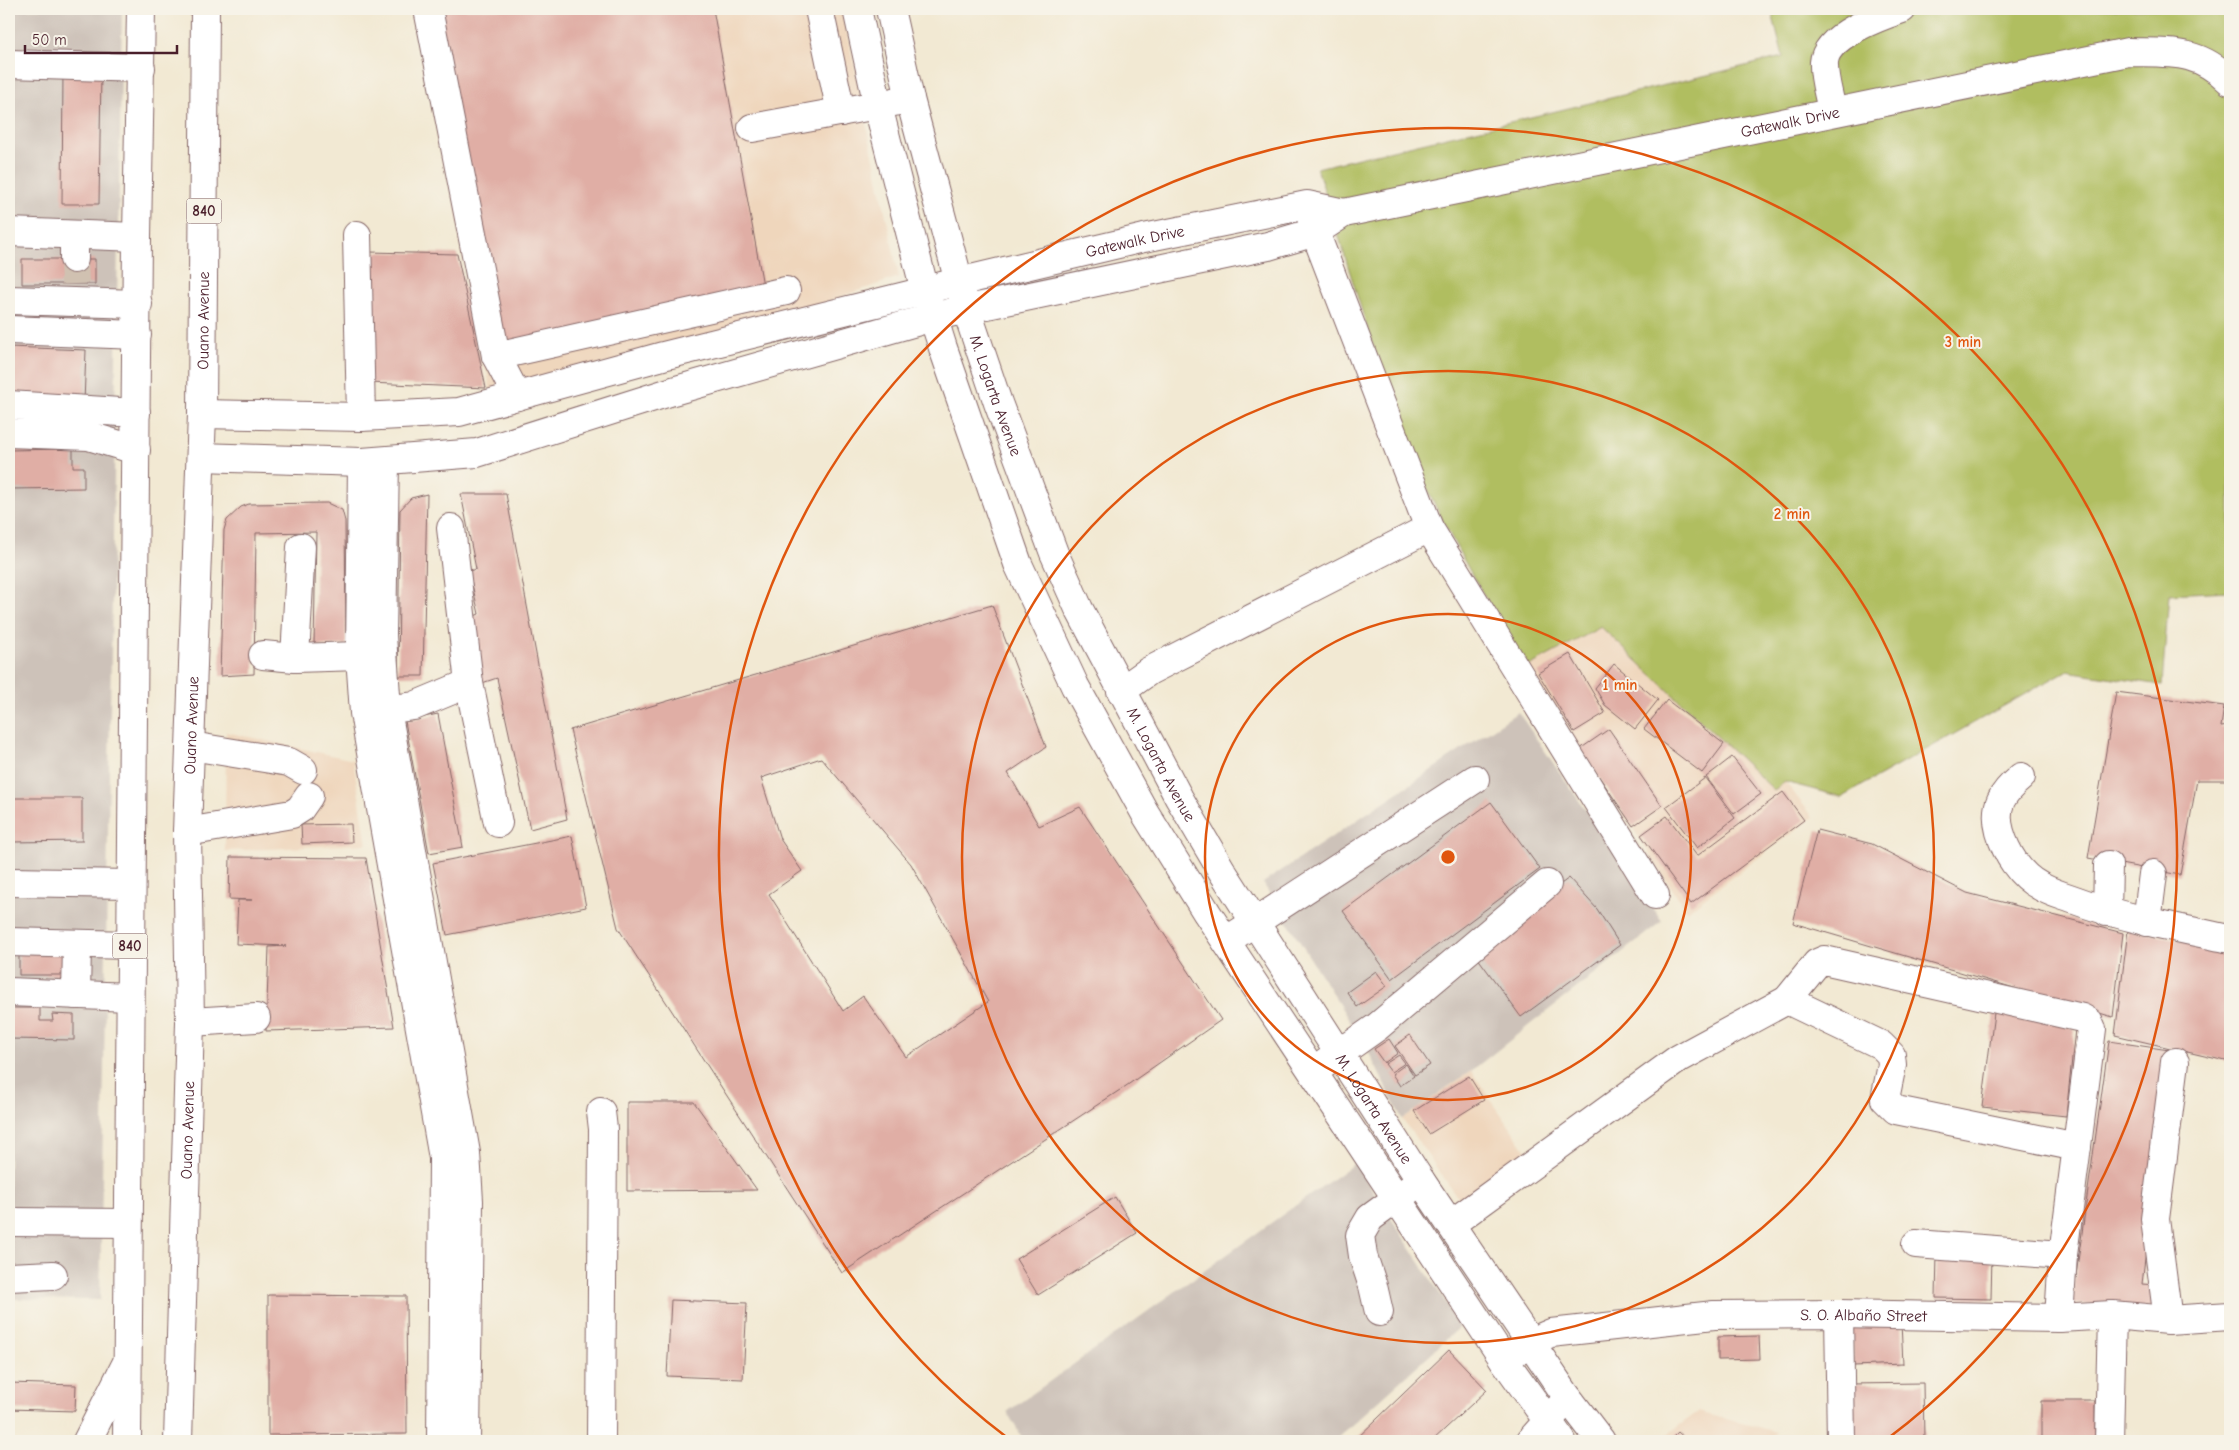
<svg xmlns="http://www.w3.org/2000/svg" width="2239" height="1450" font-family="'Comic Neue',sans-serif">
  <rect width="100%" height="100%" fill="#f7f3e8"/>
  <filter id="ink" filterUnits="userSpaceOnUse"><feTurbulence type="fractalNoise" baseFrequency=".02" numOctaves="2"/><feDisplacementMap in="SourceGraphic" scale="10" xChannelSelector="R" yChannelSelector="G"/><feConvolveMatrix kernelMatrix="1 2 1 2 8 2 1 2 1" color-interpolation-filters="sRGB"/></filter>
  <filter id="wash" filterUnits="userSpaceOnUse"><feTurbulence type="fractalNoise" baseFrequency=".0096" numOctaves="4" result="noise"/><feDisplacementMap in="SourceGraphic" scale="20" xChannelSelector="R" yChannelSelector="G"/><feGaussianBlur stdDeviation="1.12" result="paint"/><feColorMatrix in="noise" values="0 0 0 0 0 0 0 0 0 0 0 0 0 0 0 0 0 1.4 0 .05"/><feComposite in="paint" operator="in"/></filter>
  <g filter="url(#wash)">
    <rect width="100%" height="100%" fill="#f2e9d3"/>
    <!-- built -->
    <path fill="#efd6bc" d="M418,9H842L899,277L760,324L491,392Z
      M1601,627L1774,790L1785,782L1813,817L1687,911L1527,667Z
      M226,732L353,760L367,844L225,851Z
      M1471,1071L1528,1153L1461,1202L1402,1119Z
      M1698,1412L1777,1432L1769,1441H1658Z"/>
    <!-- industrial -->
    <path fill="#cdc2b9" d="M9,9H122L100,1300L9,1299Z
      M1518,712L1662,921L1471,1071L1402,1119L1368,1051L1385,1039L1371,1018L1354,1028L1263,883Z
      M1355,1163L1461,1326L1334,1441H1024L1007,1412Z"/>
    <!-- green -->
    <path fill="#b0be61" stroke="#7d6e46" d="M1771,9H2230V591L2169,594L2162,685L2066,671L1842,797L1785,782L1774,790L1601,627L1527,667C1490,606 1452,545 1423,479C1379,379 1351,271 1317,168L1783,57Z"/>
    <g id="blocks">
      <!-- building -->
      <path fill="#e0aea5" fill-rule="evenodd" d="M437,9H696V11L713,9L764,291L500,347Z
        M63,72H101L99,204H62Z
        M369,252L457,254L486,388L369,383Z
        M22,259H95V284H22Z
        M9,347L86,350L84,403L9,399Z
        M73,449V467H84V488L9,489V450Z
        M427,494L423,676H398L400,510L411,498Z
        M461,494H506L567,819L530,829L497,678L482,683L470,618L479,614L469,571L476,569Z
        M327,503L342,510L345,521L346,645L314,646L316,532L256,533L254,674L220,676L224,530L227,520L241,507L249,504Z
        M992,605L1046,747L1008,773L1039,826L1080,807L1221,1020L1126,1086L842,1273L618,928L570,730ZM821,758L911,864L988,1002L906,1057L863,996L843,1011L769,894L802,871L780,839L761,778Z
        M1570,654L1605,713L1574,732L1538,673Z
        M1614,664L1658,700L1635,729L1605,705L1595,688Z
        M2116,692L2224,706L2221,727L2230,726V780H2197L2180,875L2088,858Z
        M1667,700L1724,744L1702,773L1644,729Z
        M438,714L463,847L429,853L405,721Z
        M1609,729L1662,806L1633,826L1580,749Z
        M1732,757L1761,794L1734,814L1706,777Z
        M1705,778L1735,818L1697,848L1666,807Z
        M1783,792L1804,820L1691,904L1641,835L1667,816L1697,856Z
        M12,798H82V841L12,842Z
        M1491,802L1540,869L1392,979L1343,911Z
        M351,824L352,842L302,844L301,825Z
        M1817,830L1872,844L1967,893L2123,933L2113,1017L1793,923Z
        M572,836L586,907L447,935L433,863Z
        M230,857L366,858L394,1027L266,1031L269,947L286,946L236,944L238,900H252L229,899Z
        M1569,878L1597,909L1620,945L1521,1017L1472,950Z
        M2128,930L2230,949V1062L2115,1035Z
        M19,951L71,952L70,975H19Z
        M1376,971L1387,986L1357,1007L1347,992Z
        M1995,1005L2075,1029L2066,1116L1982,1107Z
        M9,1008H40V1021H53L52,1014L74,1015V1040L9,1039Z
        M1410,1035L1430,1065L1415,1075L1395,1046Z
        M1389,1039L1398,1053L1384,1063L1374,1049Z
        M2109,1041L2169,1050L2142,1284L2155,1285L2156,1308L2072,1304Z
        M1399,1055L1405,1063L1391,1072L1385,1064Z
        M1406,1064L1414,1076L1400,1086L1392,1074Z
        M1469,1076L1484,1100L1429,1134L1414,1111Z
        M627,1102H694L757,1190L627,1191Z
        M1115,1197L1137,1233L1038,1295L1016,1259Z
        M1937,1254L1992,1255L1991,1299L1936,1298Z
        M268,1295L406,1296L407,1434L268,1435Z
        M671,1300L747,1303L743,1379L667,1376Z
        M1901,1323L1903,1364L1853,1366L1851,1325Z
        M1759,1336L1760,1359L1718,1360V1337Z
        M1449,1350L1487,1390L1432,1441H1354Z
        M9,1383L76,1385L75,1411L9,1409Z
        M1923,1383L1924,1439L1850,1440V1384Z
        M2041,1401H2095V1441H2041Z
        M1678,1432L1688,1441H1669Z"/>
    </g>
  </g>
  <g filter="url(#ink)">
    <use href="#blocks" fill-opacity="0" stroke="#856666" stroke-width="1"/>
    <g fill="none" stroke-linecap="round" stroke-linejoin="round">
      <!-- minor-tunnel -->
      <path stroke="#d0c1b1" stroke-width="28" stroke-dasharray="28 14" stroke-linecap="butt" d="M74,259L75,284"/>
      <defs>
        <g id="minor">
          <path d="M428,9L496,356L517,396"/>
          <path d="M819,9L841,112"/>
          <path d="M9,64L141,68"/>
          <path d="M1832,112C1830,97 1823,78 1824,62C1826,35 1881,16 1902,9"/>
          <path d="M752,128L910,99"/>
          <path d="M1309,209L1315,232L1429,528L1655,895"/>
          <path d="M9,232L137,237"/>
          <path d="M74,235V259"/>
          <path d="M357,235L361,417"/>
          <path d="M9,300L138,304"/>
          <path d="M9,330L137,335"/>
          <path d="M496,356L786,291"/>
          <path d="M9,405L136,413"/>
          <path d="M202,414L361,417L459,412L663,356L925,291"/>
          <path d="M9,433L89,436L136,450"/>
          <path d="M201,457L362,462L477,453L673,391L933,317"/>
          <path d="M385,461L382,636L387,710L466,1153L469,1201L466,1441"/>
          <path d="M362,462L360,656L364,713L443,1158L441,1441"/>
          <path d="M451,528L469,683L498,823"/>
          <path d="M263,655L295,658L360,656"/>
          <path d="M295,658L301,547"/>
          <path d="M1121,691L1149,671L1429,528"/>
          <path d="M370,712L414,706L469,683"/>
          <path d="M191,746L289,762L303,770"/>
          <path d="M2021,777C2002,793 1993,806 2000,832C2006,853 2020,876 2040,886C2049,892 2061,895 2072,899C2123,918 2177,928 2230,939"/>
          <path d="M187,832L292,814L300,809L309,796"/>
          <path d="M9,882L131,884"/>
          <path d="M2107,912L2108,865"/>
          <path d="M2147,922L2153,874"/>
          <path d="M1226,941L1475,779"/>
          <path d="M9,942L130,945"/>
          <path d="M9,992L129,997"/>
          <path d="M76,995L77,944"/>
          <path d="M1787,1000L1881,1045L1891,1055L1892,1065L1885,1099L1896,1110L2077,1147"/>
          <path d="M190,1022L256,1018"/>
          <path d="M1313,1072L1377,1027L1547,884"/>
          <path d="M9,1222L128,1223"/>
          <path d="M1451,1224L1678,1059L1787,1000L1817,963L1824,960L2082,1018L2089,1022L2092,1029L2063,1255L2059,1318"/>
          <path d="M1916,1244L2063,1255"/>
          <path d="M9,1277L53,1275"/>
          <path d="M1379,1312L1373,1286L1363,1256L1360,1235L1370,1218L1421,1181"/>
          <path d="M1839,1314L1841,1441"/>
          <path d="M2168,1320L2155,1219L2175,1062"/>
          <path id="s1" d="M1504,1360L1530,1342L1551,1333L1714,1315L1839,1314L2059,1318L2112,1315L2168,1320L2230,1316"/>
          <path d="M601,1441L603,1129L601,1112"/>
          <path d="M1530,1441L1568,1398"/>
          <path d="M2109,1441L2112,1315"/>
        </g>
        <g id="major">
          <path d="M857,9L878,106L925,291L943,348L1018,564L1075,686L1145,813L1207,913L1504,1360L1562,1441"/>
          <path id="s2" d="M890,9L910,99L966,308L998,403L1054,553L1079,609L1179,798L1222,871L1421,1181L1568,1398L1601,1441"/>
          <path id="s3" d="M941,286L1144,238L1307,205L1344,213"/>
          <path id="s4" d="M949,313L1268,246L1315,232L1344,213L2128,52C2171,53 2198,49 2230,81"/>
        </g>
        <g id="highway">
          <path d="M87,1441L125,1366"/>
          <path d="M127,1441L137,237L141,9"/>
          <path id="s5" d="M178,1441L190,1022L187,832L202,414L205,9"/>
        </g>
      </defs>
      <!-- minor casing -->
      <use href="#minor" stroke="#856666" stroke-width="30"/>
      <!-- major casing -->
      <use href="#major" stroke="#856666" stroke-width="30"/>
      <!-- highway casing -->
      <use href="#highway" stroke="#856666" stroke-width="30"/>
      <!-- minor -->
      <use href="#minor" stroke="#fff" stroke-width="28"/>
      <!-- major -->
      <use href="#major" stroke="#fff" stroke-width="28"/>
      <!-- highway -->
      <use href="#highway" stroke="#fff" stroke-width="28"/>
    </g>
  </g>
  <!-- distance rings -->
  <g fill="none" stroke="#e0560e" stroke-width="2.5">
    <circle cx="1448" cy="857" r="243"/>
    <circle cx="1448" cy="857" r="486"/>
    <path d="M1009 1439A729 729 0 1 1 1887 1439"/>
  </g>
  <g text-anchor="middle" stroke-width="4" stroke-linejoin="round" paint-order="stroke">
    <!-- shield labels -->
    <g fill="#f7f3e8" stroke="#7e5f64" stroke-width="1">
      <rect x="186.5" y="198.5" width="35" height="25" rx="4"/>
      <rect x="112.5" y="933.5" width="35" height="25" rx="4"/>
    </g>
    <g font-size="15" font-weight="bold" fill="#4a1f2b">
      <text x="204" y="216">840</text>
      <text x="130" y="951">840</text>
    </g>
    <!-- street labels -->
    <g font-size="16" fill="#4a1f2b" stroke="#f7f3e8">
      <text dy="6" stroke="none"><textPath href="#s4" startOffset="865">Gatewalk Drive</textPath></text>
      <text dy="6" stroke="none"><textPath href="#s3" startOffset="199">Gatewalk Drive</textPath></text>
      <text dy="6" stroke="none"><textPath href="#s5" startOffset="1121">Ouano Avenue</textPath></text>
      <text dy="6" stroke="none"><textPath href="#s2" startOffset="401">M. Logarta Avenue</textPath></text>
      <text dy="6" stroke="none"><textPath href="#s5" startOffset="716">Ouano Avenue</textPath></text>
      <text dy="6" stroke="none"><textPath href="#s2" startOffset="806">M. Logarta Avenue</textPath></text>
      <text dy="6" stroke="none"><textPath href="#s2" startOffset="1211">M. Logarta Avenue</textPath></text>
      <text dy="6" stroke="none"><textPath href="#s5" startOffset="311">Ouano Avenue</textPath></text>
      <text dy="6" stroke="none"><textPath href="#s1" startOffset="368">S. O. Albaño Street</textPath></text>
    </g>
  </g>
  <circle cx="1448" cy="857" r="8" fill="#e0560e" stroke="#f7f3e8" stroke-width="2.5"/>
  <g font-size="15" text-anchor="middle" font-weight="bold" fill="#e0560e" stroke="#f7f3e8" stroke-width="4" stroke-linejoin="round" paint-order="stroke">
    <text x="1963" y="347">3 min</text>
    <text x="1792" y="519">2 min</text>
    <text x="1620" y="690">1 min</text>
  </g>
  <!-- margin -->
  <rect width="2239" height="1450" fill="none" stroke="#f7f3e8" stroke-width="30"/>
  <!-- scale -->
  <path d="M25 45v8h152v-8" fill="none" stroke="#4a1f2b" stroke-width="2.5"/>
  <text x="32" y="45" font-size="15" fill="#4a1f2b" stroke="#f7f3e8" stroke-width="4" paint-order="stroke">50 m</text>
</svg>
